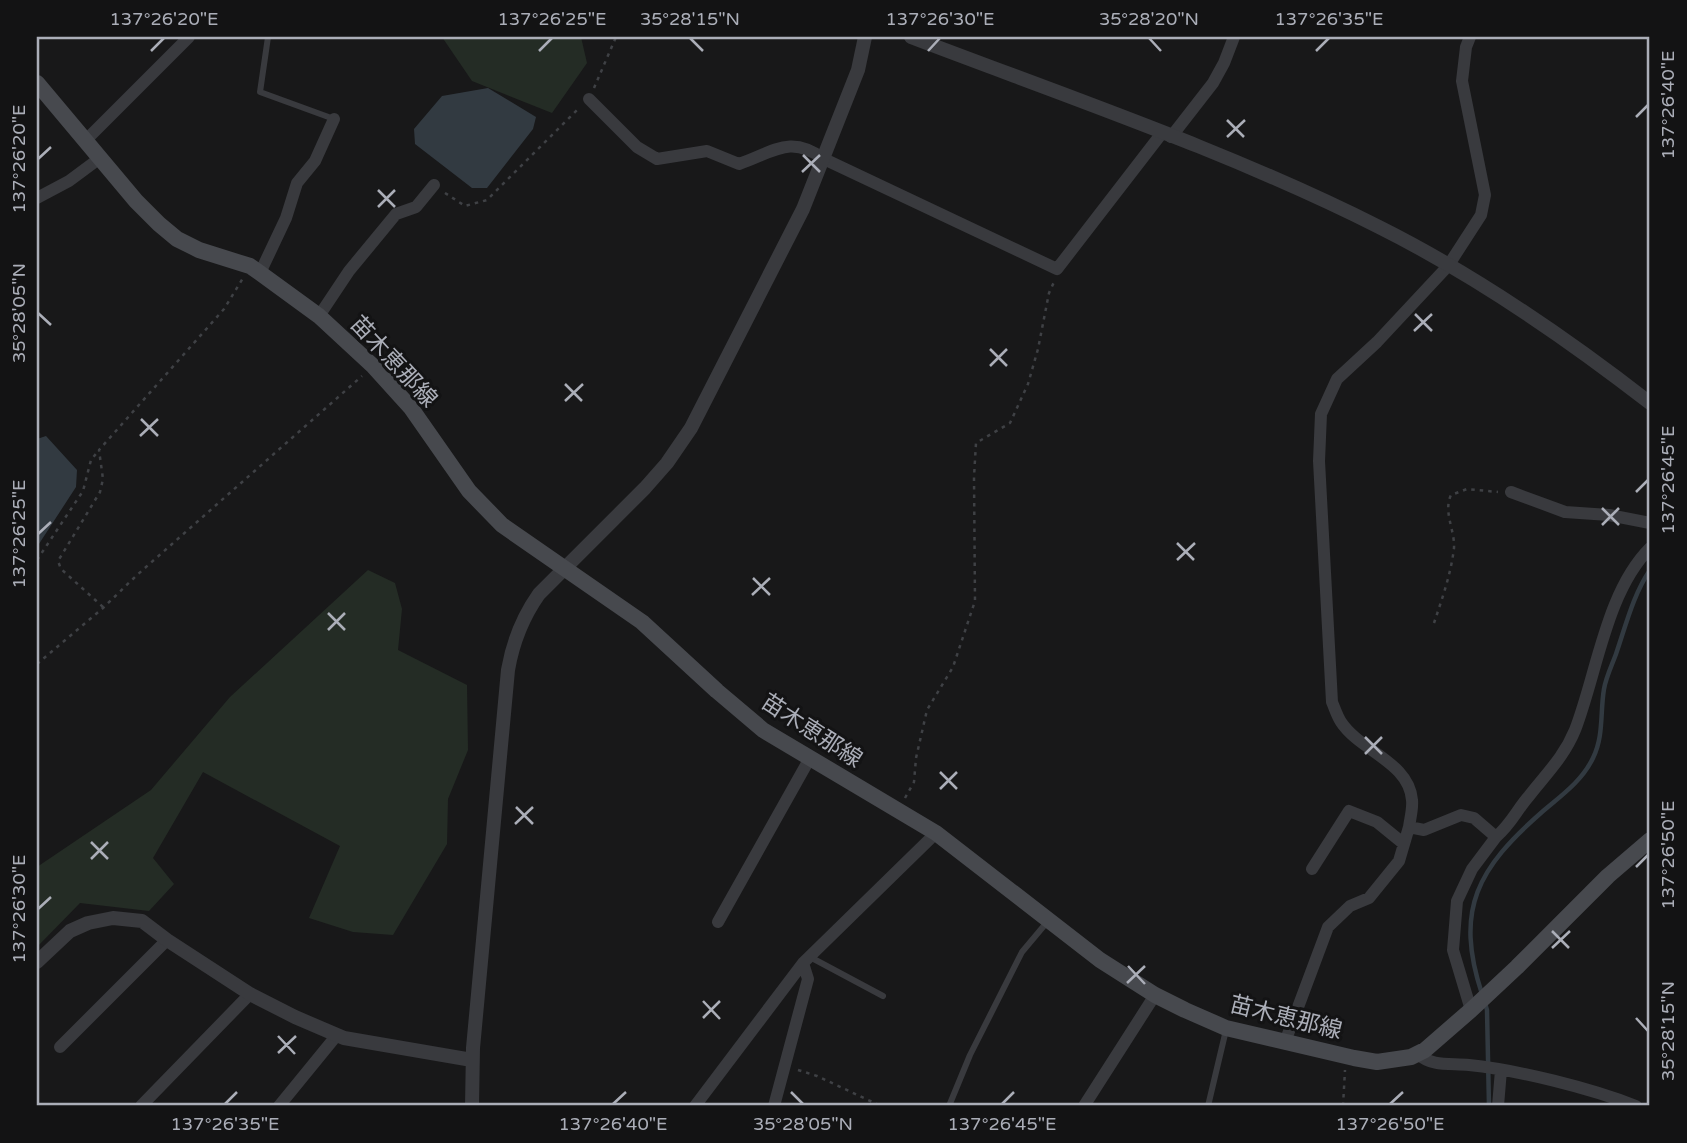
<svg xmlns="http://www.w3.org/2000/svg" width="1687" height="1143" font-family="'Varela Round','Noto Sans JP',sans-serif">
  <rect width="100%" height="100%" fill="#181819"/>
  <!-- green -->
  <path fill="#242c25" d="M442,37H581L587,63L552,113L472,81Z
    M368,570L395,583L402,609L398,650L467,685L468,750L448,799L447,844L393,935L353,932L309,918L340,846L203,772L153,858L174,884L149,911L80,903L37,947V867L151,790L230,697Z"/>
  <!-- water -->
  <path fill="#323a41" d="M488,88L536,117L533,129L487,188H472L415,144L414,129L442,96Z
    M46,436L77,470L76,487L37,547V439Z"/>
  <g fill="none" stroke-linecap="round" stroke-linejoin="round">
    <!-- stream -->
    <path stroke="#323a41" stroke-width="4.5" d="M1482,994C1454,909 1478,868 1542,812C1562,795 1582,781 1593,758C1604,736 1600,712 1604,689C1606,677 1612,665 1616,654C1626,625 1633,595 1650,570
      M1485,1003L1487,1010L1489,1106"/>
    <!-- path -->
    <path stroke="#3f4145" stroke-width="2.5" stroke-dasharray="3.5 5" stroke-linecap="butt" d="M594,88L616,37
      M445,193L465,206L487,200L580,107
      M37,560L83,491L91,460L99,450
      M103,607L61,569L58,561L100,492L103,479L99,450L224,309L243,278
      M1434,623C1442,599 1451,574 1454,548C1455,530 1443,512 1451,495L1467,489L1498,492
      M37,664L103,608L137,575L362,376
      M905,798L914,782L916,758L927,710L953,667L975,601L974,477L976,443L1010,423L1028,384L1038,349L1049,293L1054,282
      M798,1070L817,1076L881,1106
      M1343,1106L1345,1070"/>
    <!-- service -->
    <path stroke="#393a3e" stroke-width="6" d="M268,37L260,92L334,119
      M810,957L883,996
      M949,1106L970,1055L1022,952L1048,921
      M1208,1106L1226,1030"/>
    <!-- minor -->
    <path stroke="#393a3e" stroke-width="12" d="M589,99L637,147L657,159L707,151L739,164C774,152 790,134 824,159L1057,269L1162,133
      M1171,137L1213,83L1224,63L1234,37
      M85,141L189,37
      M37,198L69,181L100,158
      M260,273L286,218L297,183L315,161L334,119
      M319,316L349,271L396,214L416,207L434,185
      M1511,492L1565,512L1609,515L1650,523
      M1409,827C1410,819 1413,809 1412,800C1409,762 1360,751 1341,722C1337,716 1335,709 1332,702L1319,461L1321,414L1337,379L1377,342L1448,266L1481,215L1485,195L1462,81L1466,47L1470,37
      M1496,837C1512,823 1516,811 1529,796C1546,774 1564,757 1575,730C1597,673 1606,592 1650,548
      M1312,869L1349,811L1377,822L1404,844
      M718,922L810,758
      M1285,1042L1328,927L1350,906L1369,898L1399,861L1409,827L1424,830L1461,815L1474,818L1496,837L1472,869L1457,901L1453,950L1471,1010
      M60,1047L167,940
      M1418,1054C1432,1067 1451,1063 1469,1065C1518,1070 1590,1088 1636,1106
      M141,1106L250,994
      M279,1106L337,1035
      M695,1106L803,963L936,833
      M774,1106L808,979L803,963
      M1084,1106L1155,995
      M1498,1106L1501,1070"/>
    <!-- tertiary -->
    <path stroke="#393a3e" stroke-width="14" d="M911,37C1068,97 1228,151 1379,227C1475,275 1565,337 1650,403
      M37,962L70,931L88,923L113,918L142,921L167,940L250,994L295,1017L344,1038L472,1060
      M472,1106L473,1048L508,670C513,641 522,618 539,594L645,488L667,463L691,428L803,209L858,70L865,37"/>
    <!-- secondary -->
    <path stroke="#47494e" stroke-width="16" d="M37,83L136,201L159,224L177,239L199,250L250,266L260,273L319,316L373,366L411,408L469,491L502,525L642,622L717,691L763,730L936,833L1100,960L1155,995L1185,1010L1226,1028L1354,1058L1377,1062L1411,1057L1425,1050L1471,1010L1517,967L1608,876L1650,840"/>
  </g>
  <!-- ticks -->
  <path fill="none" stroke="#abaeb8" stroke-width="2.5" d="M690,38L703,51M1149,38L1161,51M151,51L164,38M539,51L552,38M928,51L940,38M1316,51L1329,38M1636,117L1648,105M1227,120L1244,137M1227,137L1245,120M803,155L820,172M38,159L51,147M802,172L820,155M378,190L395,207M378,207L395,190M38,313L51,325M1415,314L1432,331M1414,331L1432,314M990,349L1007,366M990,366L1007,349M565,384L582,401M565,401L583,384M141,419L158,436M140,436L158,419M1636,492L1648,480M1602,508L1619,525M1602,525L1619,508M38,534L51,522M1177,543L1194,560M1177,560L1195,543M753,578L770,595M752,595L770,578M328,613L345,630M328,630L345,613M1365,737L1382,754M1365,754L1382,737M940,772L957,789M940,789L957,772M516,807L533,824M515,824L533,807M91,842L108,859M91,859L108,842M1636,867L1648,855M38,909L51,897M1552,931L1569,948M1552,948L1570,931M1128,966L1145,984M1127,983L1145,966M703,1001L720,1019M703,1018L720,1001M1636,1018L1648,1031M278,1036L295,1054M278,1053L296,1036M791,1092L803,1104M225,1104L237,1092M613,1104L626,1092M1002,1104L1014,1092M1390,1104L1403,1092"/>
  <g text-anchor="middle" stroke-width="6" stroke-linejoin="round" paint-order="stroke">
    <!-- street labels -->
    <g font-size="23" fill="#abaeb8" stroke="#131314">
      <text transform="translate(394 361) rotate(47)" y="8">苗木恵那線</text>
      <text transform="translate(812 730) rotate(33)" y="8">苗木恵那線</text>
      <text transform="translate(1286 1017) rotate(14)" y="8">苗木恵那線</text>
    </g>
  </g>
  <!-- border -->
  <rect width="1687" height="1143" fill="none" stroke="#131314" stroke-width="77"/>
  <rect x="38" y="38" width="1610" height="1066" fill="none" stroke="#abaeb8" stroke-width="2.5"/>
  <g font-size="18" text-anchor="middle" fill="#abaeb8">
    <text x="164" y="25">137°26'20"E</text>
    <text x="552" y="25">137°26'25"E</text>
    <text x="690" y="25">35°28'15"N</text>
    <text x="940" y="25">137°26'30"E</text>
    <text x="1149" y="25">35°28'20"N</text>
    <text x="1329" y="25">137°26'35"E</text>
    <text transform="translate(1668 105) rotate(-90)" y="6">137°26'40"E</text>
    <text transform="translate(19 159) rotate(-90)" y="6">137°26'20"E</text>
    <text transform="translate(19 313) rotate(-90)" y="6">35°28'05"N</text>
    <text transform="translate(1668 480) rotate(-90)" y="6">137°26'45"E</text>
    <text transform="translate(19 534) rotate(-90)" y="6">137°26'25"E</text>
    <text transform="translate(1668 855) rotate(-90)" y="6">137°26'50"E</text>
    <text transform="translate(19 909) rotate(-90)" y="6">137°26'30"E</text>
    <text transform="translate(1668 1031) rotate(-90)" y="6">35°28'15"N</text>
    <text x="225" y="1130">137°26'35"E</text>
    <text x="613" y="1130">137°26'40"E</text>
    <text x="803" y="1130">35°28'05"N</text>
    <text x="1002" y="1130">137°26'45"E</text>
    <text x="1390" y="1130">137°26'50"E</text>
  </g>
</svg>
